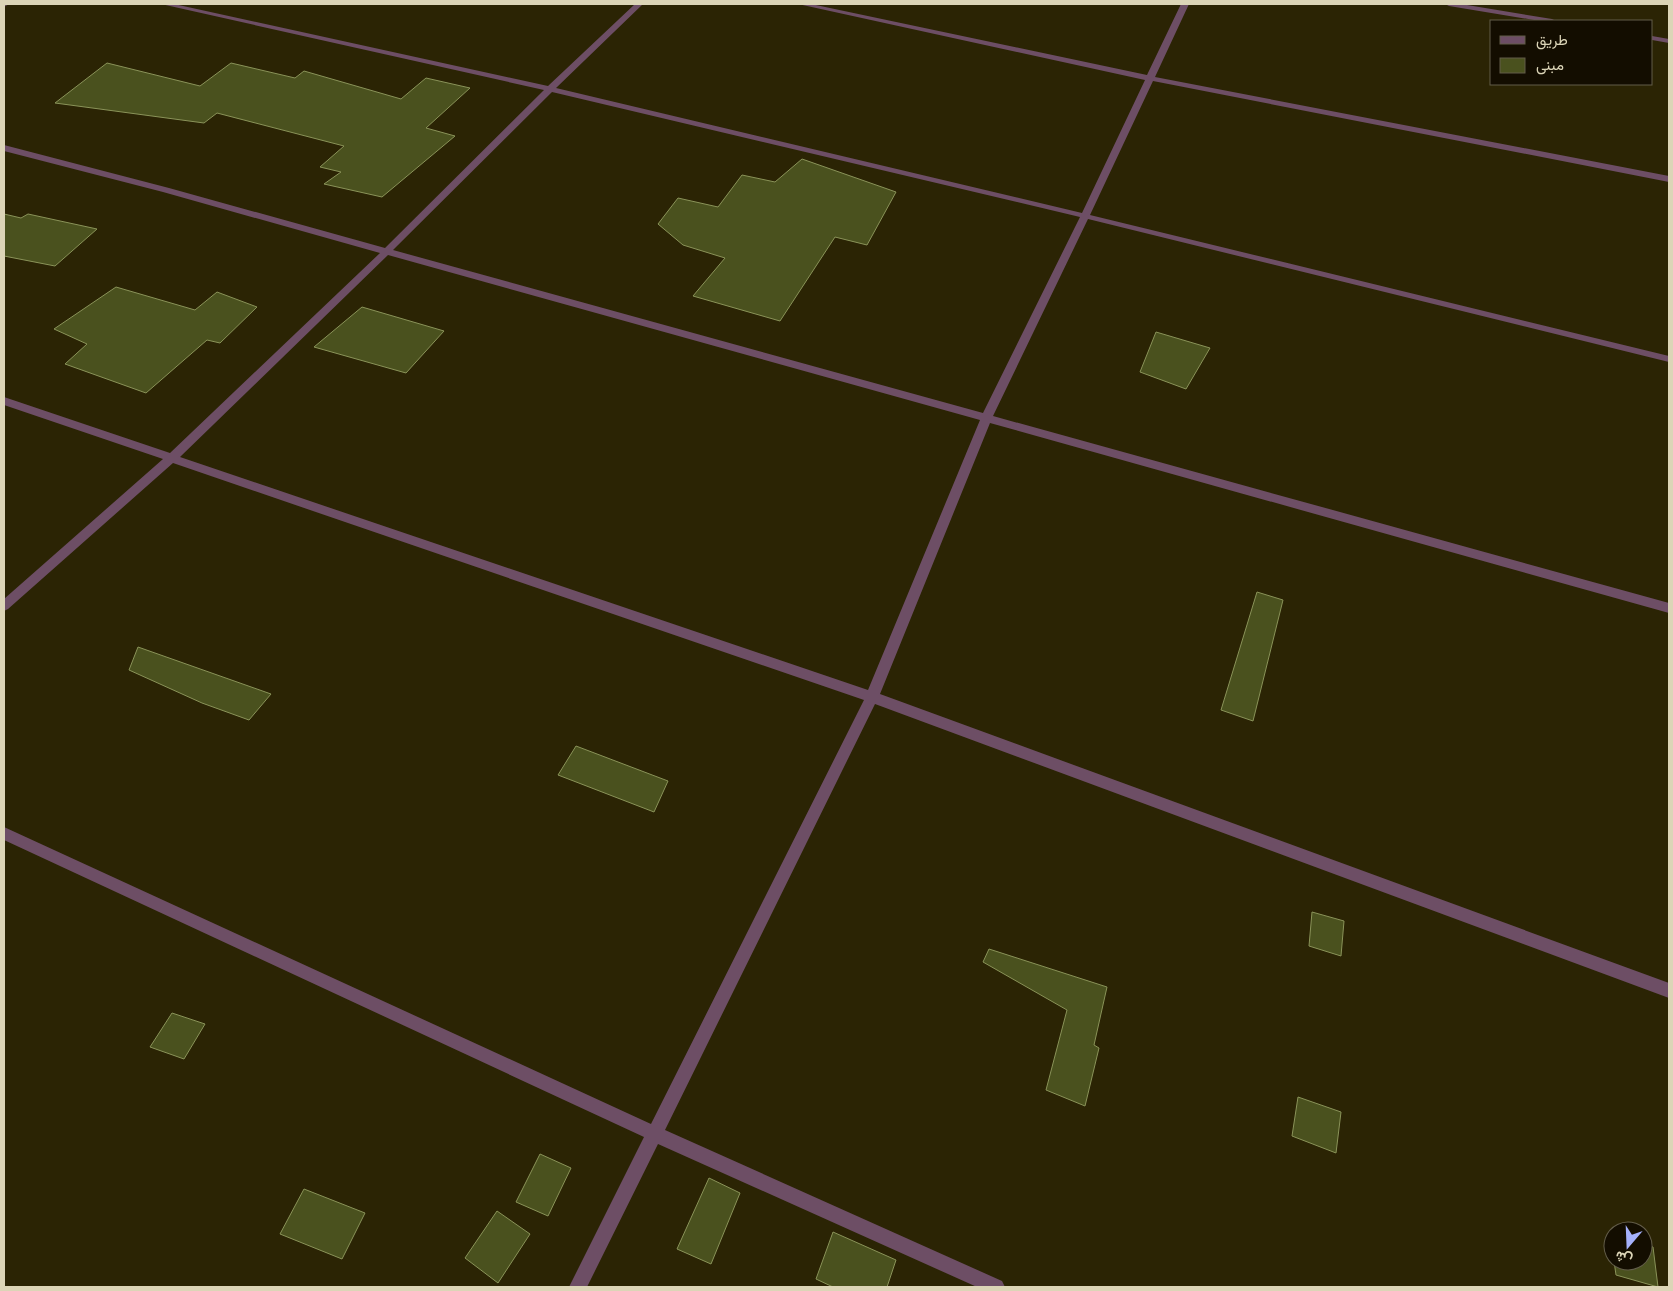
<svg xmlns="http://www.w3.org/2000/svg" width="1673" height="1291" font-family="Commissioner,Vazirmatn,sans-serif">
  <rect width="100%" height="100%" fill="#2b2404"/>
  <!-- building -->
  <path fill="#4a511e" stroke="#8a9359" d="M107,63L200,86L231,63L295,78L304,71L401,99L426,78L470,88L426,128L455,136L382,197L324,184L341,172L320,167L344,146L217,113L204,123L55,103Z
    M802,159L896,192L867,245L835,237L780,321L693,296L725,258L683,245L658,224L678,198L718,207L742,175L775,182Z
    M4,214L21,218L28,214L97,229L55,266L4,256Z
    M116,287L195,310L217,292L257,307L220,343L207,340L146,393L65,364L87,344L54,329Z
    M362,307L444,331L406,373L314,347Z
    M1156,332L1210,348L1186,389L1140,372Z
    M1257,592L1283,600L1253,721L1221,710Z
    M138,647L271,694L249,720L202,703L129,670Z
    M576,746L668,781L654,812L558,775Z
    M1312,912L1344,921L1341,956L1309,946Z
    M989,949L1107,987L1094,1045L1099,1048L1085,1106L1046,1090L1067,1010L983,962Z
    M172,1013L205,1024L184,1059L150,1047Z
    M1298,1097L1341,1112L1336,1153L1292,1136Z
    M540,1154L571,1168L548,1216L516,1202Z
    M709,1178L740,1193L711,1264L677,1249Z
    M304,1189L365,1213L342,1259L280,1234Z
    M497,1211L530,1234L498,1283L465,1258Z
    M833,1232L896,1260L887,1287H833L816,1279Z
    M1643,1244L1653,1247L1658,1287L1616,1275L1614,1261H1643Z"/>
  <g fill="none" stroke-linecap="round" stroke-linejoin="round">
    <!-- minor -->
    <path fill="#6d4e65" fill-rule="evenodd" d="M4,4H9L4,7Z
      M161,4H174L548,86L635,4H643L556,88L1082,213L1145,80L798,4H811L1147,75L1181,4H1189L1155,77L1669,176V182L1153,81L1090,215L1669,356V362L1088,219L993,416L1669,603V613L990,423L880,694L1669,983V998L875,704L665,1130L1002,1281L1005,1287H977L658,1144L587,1287H569L644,1137L4,840V827L651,1124L864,700L173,463L8,609L4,611V599L163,459L4,405V397L170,453L380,253L163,192L4,151V145L169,188L385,248L544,90ZM552,92L1080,217L983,413L393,250ZM388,255L980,420L868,690L180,457Z
      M1445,4H1461L1552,19L1556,21H1540L1449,6Z
      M1652,36L1669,39V43L1652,40Z"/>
  </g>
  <!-- border -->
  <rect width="1673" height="1291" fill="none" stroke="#dcd5b7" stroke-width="10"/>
  <!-- legend -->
  <rect x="1490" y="20" width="162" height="65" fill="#130d00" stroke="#635d49"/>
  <rect x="1500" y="36" width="25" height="8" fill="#6d4e65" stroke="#635d49"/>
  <text x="1536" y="45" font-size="15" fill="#dcd5b7">طريق</text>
  <rect x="1500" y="58" width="25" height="15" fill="#4a511e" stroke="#635d49"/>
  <text x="1536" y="70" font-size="15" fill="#dcd5b7">مبنى</text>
  <!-- north arrow -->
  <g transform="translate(1628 1246) rotate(199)"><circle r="24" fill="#130d00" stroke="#635d49"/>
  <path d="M0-4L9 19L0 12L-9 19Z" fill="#a5b1fc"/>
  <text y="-8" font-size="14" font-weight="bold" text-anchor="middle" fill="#dcd5b7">ش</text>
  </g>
</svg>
